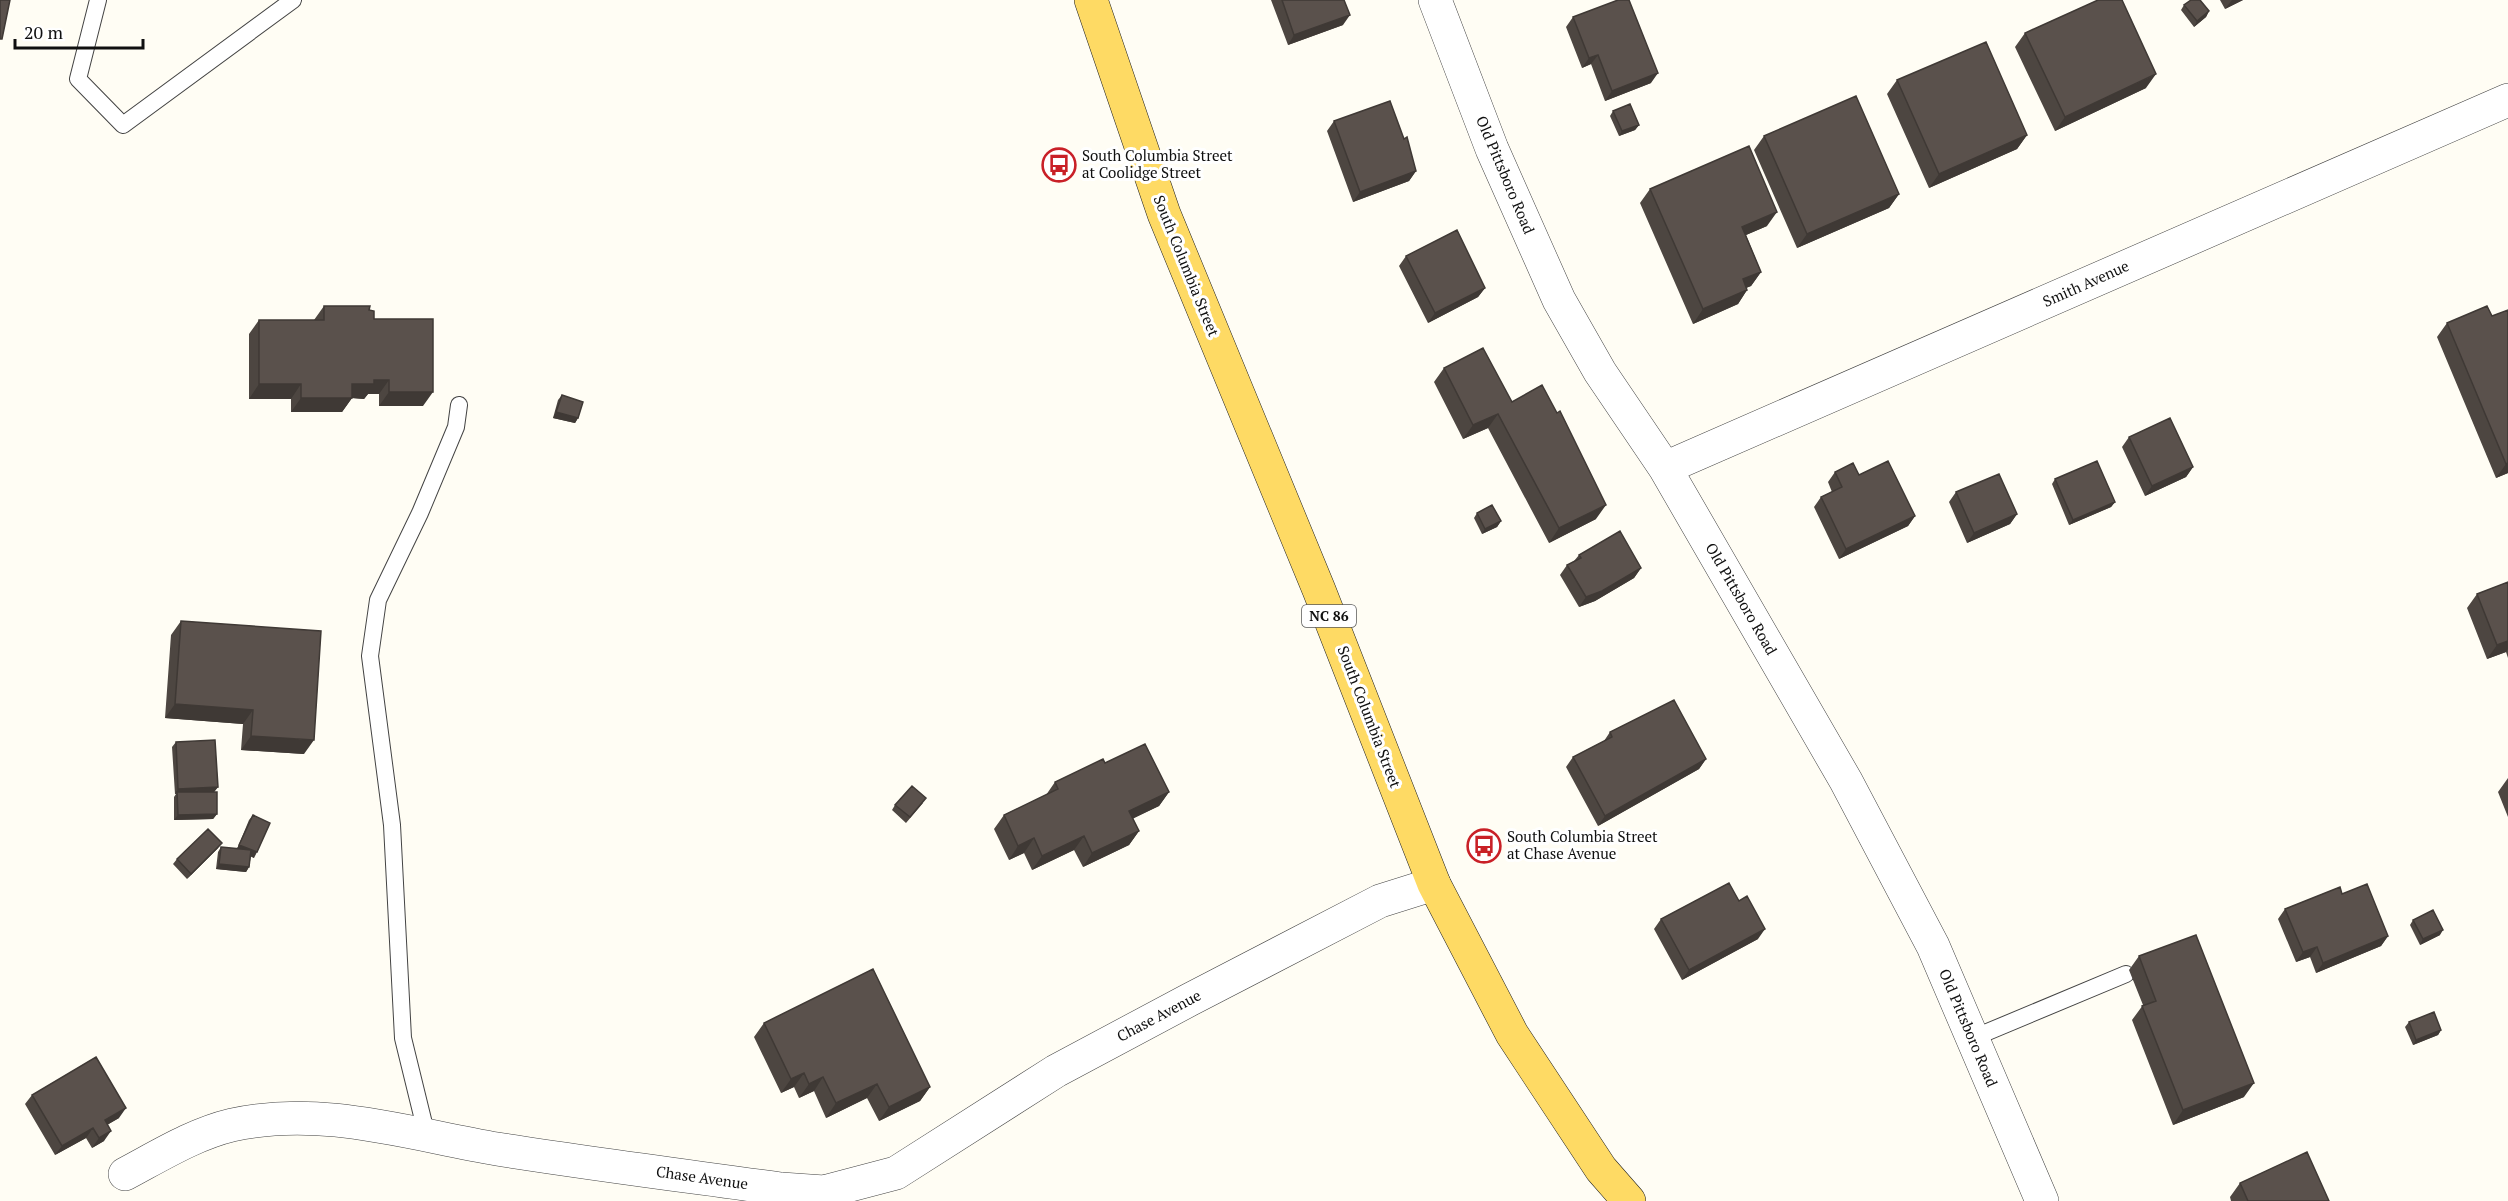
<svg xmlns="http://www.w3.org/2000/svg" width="2508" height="1201" font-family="'PT Serif',serif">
  <rect width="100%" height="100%" fill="#fffdf4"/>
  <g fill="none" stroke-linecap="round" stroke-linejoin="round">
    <defs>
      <path id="service" d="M98,0L78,79L123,125L293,0
        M1973,1038L2126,974
        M427,1136L403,1038L392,825L370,656L378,600L420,513L456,427L459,405"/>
      <path id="minor" d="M1435,0L1492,149L1559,300L1600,372L1665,468L1846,781L1933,946L2042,1201
        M1665,468L2508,100
        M125,1174C159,1156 194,1134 232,1125C322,1105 409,1134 497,1149C591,1164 687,1176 781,1189L824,1192L896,1173L1056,1071L1189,1000L1380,901L1434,884"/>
      <path id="primary" d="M1091,0L1164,214L1319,590L1434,884L1512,1034L1601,1169L1629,1201"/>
    </defs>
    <!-- service casing -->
    <use href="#service" stroke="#434343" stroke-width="18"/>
    <!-- minor casing -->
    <use href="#minor" stroke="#434343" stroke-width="34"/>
    <!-- primary casing -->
    <use href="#primary" stroke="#212121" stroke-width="34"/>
    <!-- service -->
    <use href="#service" stroke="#fff" stroke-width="16"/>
    <!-- minor -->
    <use href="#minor" stroke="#fff" stroke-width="33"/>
    <!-- primary -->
    <use href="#primary" stroke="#feda64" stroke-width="33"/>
  </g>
  <!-- wall -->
  <path fill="#4d4641" d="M1271,0H1344L1343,25L1288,45Z
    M2220,0H2243L2225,9Z
    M2184,5L2209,11L2206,17L2194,27L2181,10Z
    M1573,17L1651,83L1605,101L1591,64L1582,68L1566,27Z
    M2025,33L2146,88L2055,131L2015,47Z
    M1897,80L2027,135L2017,149L1929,188L1887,94Z
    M1613,111L1639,125L1635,130L1619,136L1610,116Z
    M1334,121L1416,171L1409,181L1353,202L1327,131Z
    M1764,136L1899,194L1889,208L1797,248L1754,150Z
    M1650,189L1767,226L1746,235L1761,272L1751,286L1746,288L1747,290L1738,304L1693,324L1640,203Z
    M1406,256L1485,288L1478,297L1428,323L1399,266Z
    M324,306L369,310L423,406H379V394H368L364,399L352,398L342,412H291V399H249V334L259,320H314Z
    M2508,310V473L2496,478L2437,337L2447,323L2492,316Z
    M1444,368L1512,402L1596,519L1549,543L1488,428L1463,439L1434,382Z
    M562,395L578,418L575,423L553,418L558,400Z
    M2129,437L2193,467L2186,477L2145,496L2122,447Z
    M1835,472L1859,475L1915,516L1908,526L1839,559L1814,507L1821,497L1832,492L1828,482Z
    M2055,479L2115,502L2111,507L2069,525L2052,484Z
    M1956,492L2017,514L2010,524L1967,543L1949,502Z
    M1477,513L1501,521L1497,527L1482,534L1474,518Z
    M1579,555L1641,568L1634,578L1595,601L1579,607L1560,575L1567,565L1574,561Z
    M2508,582V658L2506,652L2487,659L2467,608L2477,594Z
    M181,621L304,754L241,750L243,724L165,718L171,635Z
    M1610,732L1706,759L1699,769L1598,826L1566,767L1573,757L1604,741Z
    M176,742L218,787L214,792H203L217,814L213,819L174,820V797L176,794H175L172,747Z
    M1105,763L1169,792L1159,806L1133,818L1139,831L1129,845L1083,867L1074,850L1032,870L1024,853L1009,860L994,829L1004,815L1046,795L1055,782Z
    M2508,778V817L2498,792Z
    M923,803L906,823L892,810L895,805Z
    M253,815L254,858L251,856L249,867L246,872L216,869L218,852L221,847L237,849L249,820Z
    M218,848L187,879L173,864L177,859Z
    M2342,894L2388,936L2381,946L2316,973L2310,957L2296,962L2278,919L2285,909Z
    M1739,901L1758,939L1682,980L1654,929L1661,919Z
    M2413,920L2440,935L2420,945L2410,925Z
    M2139,956L2244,1097L2173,1125L2132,1020L2143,1005L2129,970Z
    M2409,1022L2441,1030L2438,1035L2413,1045L2405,1027Z
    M764,1023L930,1087L920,1101L879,1121L867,1098L826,1118L814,1091L799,1098L794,1087L781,1093L754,1037Z
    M32,1095L119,1118L107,1125L104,1141L92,1148L86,1138L55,1155L25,1104Z
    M2240,1183L2329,1201H2231L2230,1197Z"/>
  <!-- shaded-wall -->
  <path fill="#3f3935" d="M2232,0H2243L2225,9Z
    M2209,11L2206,17L2194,27L2197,21Z
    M1350,15L1343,25L1288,45L1294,35Z
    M1598,55L1591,64L1582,68L1589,58Z
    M1658,73L1651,83L1605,101L1612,91Z
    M2156,74L2146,88L2055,131L2065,117Z
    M1639,125L1635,130L1619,136L1622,131Z
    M2027,135L2017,149L1929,188L1939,174Z
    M1416,171L1409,181L1353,202L1360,192Z
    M1899,194L1889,208L1797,248L1807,234Z
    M1777,212L1767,226L1732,241L1742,227Z
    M1761,272L1751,286L1733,293L1743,279Z
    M1485,288L1478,297L1428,323L1435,313Z
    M1747,290L1738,304L1693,324L1703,309Z
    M374,380H389L379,394H368L364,399L352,398L342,412H291L301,398L352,384Z
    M259,384H301L291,399H249Z
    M389,392H433L423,406H379Z
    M556,412L578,418L575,423L553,418Z
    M1498,414L1488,428L1463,439L1473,425Z
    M2508,463V473L2496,478L2506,464Z
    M2193,467L2186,477L2145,496L2152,486Z
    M2115,502L2111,507L2069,525L2073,520Z
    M1606,505L1596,519L1549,543L1559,528Z
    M2017,514L2010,524L1967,543L1974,533Z
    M1915,516L1908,526L1839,559L1846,549Z
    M1501,521L1497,527L1482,534L1485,529Z
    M1641,568L1634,578L1595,601L1579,607L1586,597Z
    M2508,641V649L2506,652L2487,659L2497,645Z
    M175,704L253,710L243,724L165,718Z
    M251,736L314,740L304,754L241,750Z
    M1706,759L1699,769L1598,826L1605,816Z
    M218,787L214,792L177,794V792L175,794L178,789Z
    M1169,792L1159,806L1120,825L1129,811Z
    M217,814L213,819L174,820L178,815Z
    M1139,831L1129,845L1083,867L1092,853Z
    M1084,836L1074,850L1032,870L1042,856Z
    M1034,838L1024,853L1009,860L1018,846Z
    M222,843L218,848L187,879L191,874Z
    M239,845L257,852L254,858L236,850Z
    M219,864L249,867L246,872L216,869Z
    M1765,929L1758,939L1682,980L1689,970Z
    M2443,930L2440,935L2420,945L2423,939Z
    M2388,936L2381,946L2316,973L2323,963Z
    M2317,947L2310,957L2296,962L2303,952Z
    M2441,1030L2438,1035L2413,1045L2416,1040Z
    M804,1073L794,1087L781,1093L791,1079Z
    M823,1077L814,1091L799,1098L809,1084Z
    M2254,1083L2244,1097L2173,1125L2183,1110Z
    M877,1084L867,1098L826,1118L836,1103Z
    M930,1087L920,1101L879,1121L889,1107Z
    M126,1108L119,1118L98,1130L105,1120Z
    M93,1128L86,1138L55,1155L62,1146Z
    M111,1131L104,1141L92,1148L99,1138Z"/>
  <!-- building -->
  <path fill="#5a514c" stroke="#3f3935" stroke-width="1.5" d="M0,0H10L2,39H0Z
    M1282,0H1344L1350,15L1294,35Z
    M1618,0H1629L1658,73L1612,91L1598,55L1589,58L1573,17Z
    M2098,0H2122L2156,74L2065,117L2025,33Z
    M2191,0H2200L2209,11L2197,21L2184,5Z
    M1986,42L2027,135L1939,174L1897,80Z
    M1856,96L1899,194L1807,234L1764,136Z
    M1390,101L1404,139L1407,137L1416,171L1360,192L1334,121Z
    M1630,104L1639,125L1622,131L1613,111Z
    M1749,146L1777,212L1742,227L1761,272L1743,279L1747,290L1703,309L1650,189Z
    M1457,230L1485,288L1435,313L1406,256Z
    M324,306H370L369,310L374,311V319H433V392H389V380H374V384H352V398H301V384H259V320H324Z
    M2487,306L2492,316L2508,310V463L2506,464L2447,323Z
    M1483,348L1512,402L1542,385L1557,413L1560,411L1606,505L1559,528L1498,414L1473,425L1444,368Z
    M562,395L583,402L578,418L556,412Z
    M2170,418L2193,467L2152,486L2129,437Z
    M1888,461L1915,516L1846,549L1821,497L1842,487L1835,472L1853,463L1859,475Z
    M2097,461L2115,502L2073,520L2055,479Z
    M1999,474L2017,514L1974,533L1956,492Z
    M1492,505L1501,521L1485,529L1477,513Z
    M1620,531L1641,568L1602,591L1586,597L1567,565L1581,558L1579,555Z
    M2508,582V641L2497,645L2477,594Z
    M181,621L321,631L314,740L251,736L253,710L175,704Z
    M1674,700L1706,759L1605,816L1573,757L1612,737L1610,732Z
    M215,740L218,787L178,789L176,742Z
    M1145,744L1169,792L1129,811L1139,831L1092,853L1084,836L1042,856L1034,838L1018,846L1004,815L1058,789L1055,782L1103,759L1105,763Z
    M912,786L926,798L910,817L895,805Z
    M177,792H217V814L178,815Z
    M253,815L270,823L257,852L239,845Z
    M208,829L222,843L191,874L177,859Z
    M221,847L251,850L249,867L219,864Z
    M1729,883L1739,901L1747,896L1765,929L1689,970L1661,919Z
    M2367,884L2388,936L2323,963L2317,947L2303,952L2285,909L2340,887L2342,894Z
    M2433,910L2443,930L2423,939L2413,920Z
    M2196,935L2254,1083L2183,1110L2142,1006L2156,1001L2139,956Z
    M873,969L930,1087L889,1107L877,1084L836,1103L823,1077L809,1084L804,1073L791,1079L764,1023Z
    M2434,1012L2441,1030L2416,1040L2409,1022Z
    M96,1057L126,1108L105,1120L111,1131L99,1138L93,1128L62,1146L32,1095Z
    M2307,1152L2329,1201H2248L2240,1183Z"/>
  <!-- icons -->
  <defs>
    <symbol id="bus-ring" viewBox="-11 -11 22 22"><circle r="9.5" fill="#fff" stroke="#c92027" stroke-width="1.5"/><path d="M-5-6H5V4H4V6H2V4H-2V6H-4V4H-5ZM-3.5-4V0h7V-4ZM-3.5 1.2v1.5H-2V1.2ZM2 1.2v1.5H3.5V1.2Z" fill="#c92027"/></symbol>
  </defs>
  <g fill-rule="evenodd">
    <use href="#bus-ring" x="1040" y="146" width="38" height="38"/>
    <use href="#bus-ring" x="1465" y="827" width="38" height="38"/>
  </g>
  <g text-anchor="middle" stroke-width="6" stroke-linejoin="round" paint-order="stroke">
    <!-- shield labels -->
    <rect fill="#fff" stroke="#585858" stroke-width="1.5" x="1302" y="605" width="54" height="22" rx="4.5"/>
    <g font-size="14" font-weight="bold" fill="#101010">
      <text x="1329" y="621">NC 86</text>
    </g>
    <!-- poi labels -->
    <g font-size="15" fill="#101010" stroke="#fff" text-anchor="start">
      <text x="1082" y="161">South Columbia Street<tspan x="1082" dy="17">at Coolidge Street</tspan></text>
      <text x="1507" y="842">South Columbia Street<tspan x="1507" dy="17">at Chase Avenue</tspan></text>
    </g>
    <!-- street labels -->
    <g font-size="15" fill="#101010" stroke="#fff">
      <text transform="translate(1505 175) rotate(67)" y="5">Old Pittsboro Road</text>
      <text transform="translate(1186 266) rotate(68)" y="5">South Columbia Street</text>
      <text transform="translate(2086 284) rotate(-24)" y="5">Smith Avenue</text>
      <text transform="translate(1741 599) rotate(60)" y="5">Old Pittsboro Road</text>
      <text transform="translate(1369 717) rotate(69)" y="5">South Columbia Street</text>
      <text transform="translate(1159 1016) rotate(-28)" y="5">Chase Avenue</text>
      <text transform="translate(1968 1028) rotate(67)" y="5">Old Pittsboro Road</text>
      <text transform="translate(702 1178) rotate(8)" y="5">Chase Avenue</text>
    </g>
  </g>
  <!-- scale -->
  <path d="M15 39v9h128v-9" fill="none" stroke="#101010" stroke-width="3"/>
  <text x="24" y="39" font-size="18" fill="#101010" stroke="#ffffff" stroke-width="4.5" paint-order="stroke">20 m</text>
</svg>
